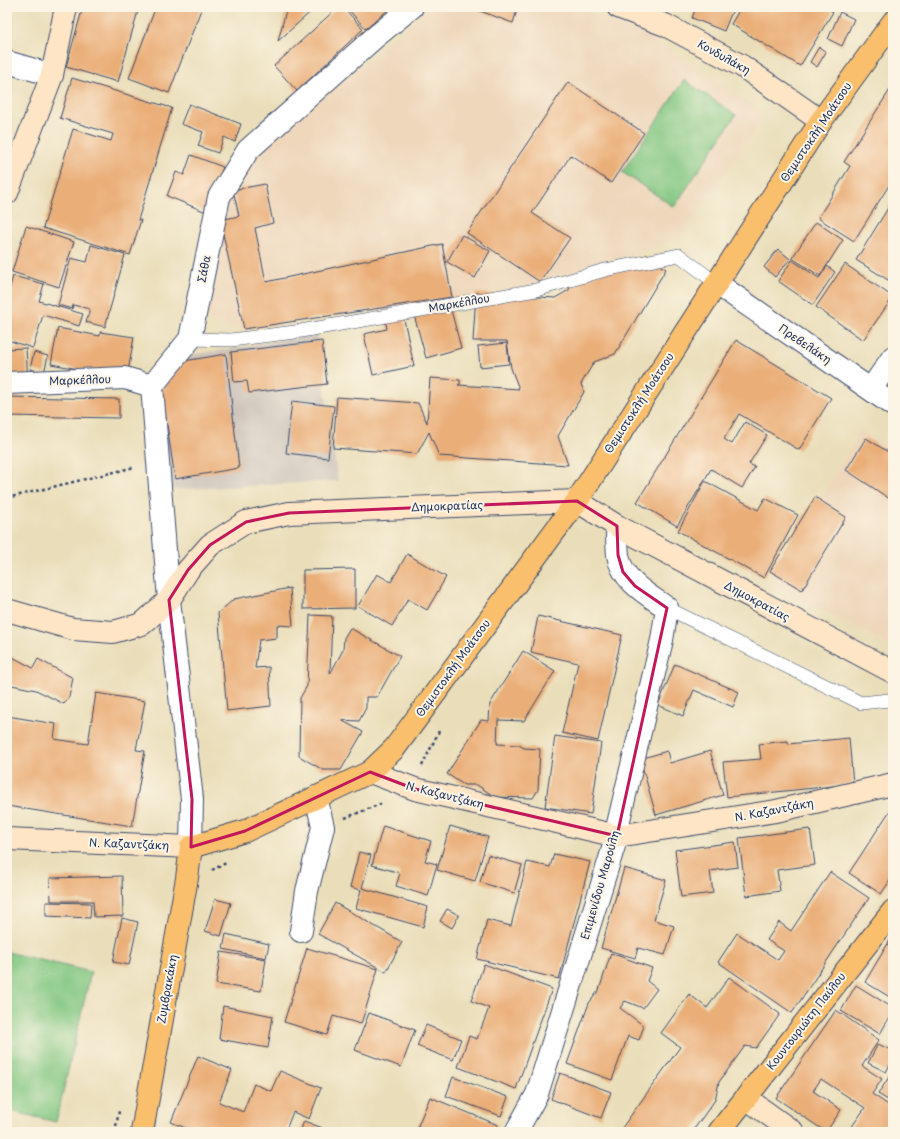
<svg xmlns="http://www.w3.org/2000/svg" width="900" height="1139" font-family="'Playpen Sans',sans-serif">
  <rect width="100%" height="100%" fill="#fcf5e5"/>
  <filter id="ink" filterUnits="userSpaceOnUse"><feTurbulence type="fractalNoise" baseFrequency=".025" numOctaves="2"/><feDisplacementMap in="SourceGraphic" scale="8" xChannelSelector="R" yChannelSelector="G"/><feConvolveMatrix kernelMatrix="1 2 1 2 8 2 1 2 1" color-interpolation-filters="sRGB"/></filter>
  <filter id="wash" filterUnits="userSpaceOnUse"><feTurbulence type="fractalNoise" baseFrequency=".012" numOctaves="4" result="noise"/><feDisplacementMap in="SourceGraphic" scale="16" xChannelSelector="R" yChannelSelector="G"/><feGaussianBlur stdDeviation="0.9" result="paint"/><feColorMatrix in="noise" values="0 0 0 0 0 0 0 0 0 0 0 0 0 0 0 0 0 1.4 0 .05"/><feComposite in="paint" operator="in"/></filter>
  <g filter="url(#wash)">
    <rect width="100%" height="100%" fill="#eadeba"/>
    <!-- built -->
    <path fill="#eed7bb" d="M431,7H572L639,30L766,114L680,238L547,284L244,329L225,327L213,323L203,315L221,200L249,159Z
      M861,430L893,453V647L770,582Z"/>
    <!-- industrial -->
    <path fill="#ccc2b9" d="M317,334L338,481L170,490L156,388L186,356Z"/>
    <!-- green -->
    <path fill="#80c680" stroke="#4e7a6f" d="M684,80L736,115L674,207L622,172Z
      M7,952L91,972L56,1122L7,1110Z"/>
    <g id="blocks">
      <!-- building -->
      <path fill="#eaae78" d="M83,7H122L138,11L118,82L66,67Z
        M149,7H202L169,93L129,78L155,9Z
        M287,7H316L278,41Z
        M338,7H343L363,29L297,91L274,66Z
        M346,7H391L366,29Z
        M481,7H518L513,23L480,11Z
        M696,7H734L724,31L692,18Z
        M741,7H825L833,12L800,66L731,24Z
        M840,12L854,19L842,46L828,39Z
        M819,47L826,52L817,67L810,62Z
        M7,74L11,75L7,85Z
        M72,78L172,108L138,220H141L130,255L43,228L73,129L111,141L113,134L60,118Z
        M568,82L644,133L611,183L571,155L532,213L570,238L540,282L467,233Z
        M893,85V179L854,241L818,218L850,166L844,162Z
        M189,104L241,124L235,142L224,137L218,153L198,146L203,132L181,124Z
        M191,155L223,167L206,212L167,196L176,172L184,175Z
        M265,184L273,223L255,228L266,282L442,244L452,297L244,329L220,220L239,216L233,190Z
        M893,200V283L856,260Z
        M816,222L843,240L820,276L792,258Z
        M26,226L74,242L59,287L12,272Z
        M462,235L490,251L475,278L447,262Z
        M91,245L125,255L105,327L86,322L90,309L73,305L72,309L58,305L71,258L87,262Z
        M778,249L790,259L775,277L764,267Z
        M644,256L666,269L615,354L594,362L581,384L584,392L558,436L568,465L439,456L429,432L417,454L333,448L337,397L418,403L427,423L430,378L460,380V384L458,385L519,389L511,368L507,341H473L476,293L555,298L569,290L570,285Z
        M792,260L819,278L827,266L835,272L813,305L778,281Z
        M845,264L893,297L863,340L816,307Z
        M13,276L44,284L39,301L83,314L79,326L43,315L33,348L7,340V298Z
        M450,306L461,348L426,358L414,315Z
        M403,315L414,366L373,375L364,334L387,329L385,319Z
        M58,328L100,336V332L134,337L127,378L51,364Z
        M736,340L831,398L799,450L739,414L724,439L732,444L745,422L767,435L749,464L755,467L742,488L711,469L677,526L637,502Z
        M322,341L327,384L249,393L247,381L234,382L231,352Z
        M507,343L509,364L480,367L478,346Z
        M26,348L28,382L7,384V349Z
        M34,352L48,356L44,373L30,369Z
        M226,354L239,468L175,479L162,391L184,361Z
        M7,397L119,399V418L7,416Z
        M292,401L334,406L328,458L286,453Z
        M866,438L893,455V501L846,470Z
        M705,481L758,510L765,498L798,515L764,578L678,531Z
        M815,497L846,517L802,590L770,571Z
        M407,554L446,577L427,610L408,599L392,626L358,606L377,574L391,582Z
        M355,569V608L303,609V570Z
        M290,588L293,626L277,625V638L259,640L255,668L269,667L271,706L227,711L218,613L234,599Z
        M310,615L332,616L330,674L343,650L344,638L350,628L400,656L377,697H366V708L359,721L341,720L363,732L341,770H323L299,756L300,698L307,686Z
        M538,616L622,635L598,741L562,733L578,663L531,652Z
        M523,651L555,671L524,721L498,720L497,744L519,745L524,748L540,749L538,790L533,798L495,797L477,785H464L447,774L481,720L489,721L490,704Z
        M7,654L33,668L38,659L73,678L69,697L64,704L36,690L7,684Z
        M675,664L739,692L733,707L694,690L683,716L658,705Z
        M96,693L145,701L136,750L145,751L132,826L7,806V716L56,724L54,739L88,744Z
        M555,736L601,743L591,814L545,807Z
        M849,738L853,784L727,797L723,762L761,759L759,744L788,741V744Z
        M667,751L670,763L710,751L723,795L656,815L640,759Z
        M893,806V876L881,894L849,873Z
        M383,826L431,841L425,861L437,864L428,896L396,886L400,873L372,865Z
        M450,826L488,837L475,881L437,870Z
        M810,829L815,865L777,870L780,891L746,896L739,838Z
        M735,842L738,867L710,871L713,893L681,897L675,850Z
        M359,852L371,855L362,888L428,907L423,927L356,908L361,890L350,887Z
        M554,854L590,862L559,979L477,959L487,920L511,926L527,862L550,867Z
        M488,855L522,865L514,893L480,882Z
        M624,868L666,880L654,920L674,926L665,955L638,948L635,958L601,948Z
        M830,872L869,898L792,1013L718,962L737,933L778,960L784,951L767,940L779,922L791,931Z
        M122,876L123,916L94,917L93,901H51L50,878Z
        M215,899L231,903L221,936L205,931Z
        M46,902L91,903L90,918L46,916Z
        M335,903L402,942L386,972L318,934Z
        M447,909L459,915L452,928L440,921Z
        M122,918L138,922L129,965L113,962Z
        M226,934L269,944L266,958L223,949Z
        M893,935V999L865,982Z
        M307,948L378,969L361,1024L333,1016L327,1035L284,1022Z
        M221,952L266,959L261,991L216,984Z
        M611,953L652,968L647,981L657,989L643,1008L625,1001L620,1008L644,1026L639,1040L628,1036L612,1080L567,1064L589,1003L599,990Z
        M484,964L552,989L516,1089L458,1067L469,1036L477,1039L489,1008L471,1001Z
        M729,977L780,1014L756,1048L745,1046L719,1082L715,1100L692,1132H619L680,1047L661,1033L689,994L707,1008Z
        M856,985L893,1008V1011L880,1034L841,1011Z
        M223,1006L273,1016L268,1048L219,1039Z
        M836,1010L879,1040L862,1066L882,1079L872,1094L893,1108V1132H848L865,1108L821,1079L813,1091L841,1110L826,1132L776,1098Z
        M369,1013L415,1030L401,1067L355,1050Z
        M426,1025L461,1039L453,1060L417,1046Z
        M878,1044L893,1051V1059L886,1072L868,1063Z
        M198,1056L232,1070L219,1102L243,1112L254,1084L271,1091L280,1071L321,1088L309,1119L293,1112L285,1132H195L171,1122Z
        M893,1071V1103L878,1094Z
        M560,1073L611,1092L601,1118L551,1099Z
        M453,1077L508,1097L501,1116L446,1096Z
        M430,1097L498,1125L495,1132H427L417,1128Z
        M304,1121L333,1132H300Z"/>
    </g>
  </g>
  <g filter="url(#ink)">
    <use href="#blocks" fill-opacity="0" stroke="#3a496c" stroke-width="1"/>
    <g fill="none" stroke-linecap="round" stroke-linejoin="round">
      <defs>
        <path id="lane" d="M190,339L231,340L295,332L536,290L605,270L679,255L716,283
          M667,608L861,703L889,700L893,698"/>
        <path id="street" d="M7,62L52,75
          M716,283L893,405
          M7,383L125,378L152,386
          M871,389L893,357
          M191,847L192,799L169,600L152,386L190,339L219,197L248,150L374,38L412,7
          M301,931L307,891L323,827L316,797
          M516,1132L537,1094L617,836L618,824L662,640L667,608C647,594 622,581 618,555C617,546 617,535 617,526"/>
        <path id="secondary" d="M618,7L665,25L742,66L821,121
          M7,193L52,75L66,7
          M7,610L73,629L113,632L142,624L169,600L188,570L210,545L246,522L289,513L577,501L617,526L893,672
          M370,772L415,789L617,836L776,811L893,784
          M7,839L191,847
          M746,1098L793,1132"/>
        <path id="primary" d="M142,1132L187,878L191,847L245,831L370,772L394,749L577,501L821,121L893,22
          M719,1132L893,911"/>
      </defs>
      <!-- lane casing -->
      <use href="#lane" stroke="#3a496c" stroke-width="14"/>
      <!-- street casing -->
      <use href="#street" stroke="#3a496c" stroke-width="24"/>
      <!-- secondary casing -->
      <use href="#secondary" stroke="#3a496c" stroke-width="24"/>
      <!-- primary casing -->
      <use href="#primary" stroke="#3a496c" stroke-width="24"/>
      <!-- path -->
      <path stroke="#3a496c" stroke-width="2.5" stroke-dasharray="3 3" stroke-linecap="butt" d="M7,498L135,467
        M422,766L439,731
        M345,818L383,803
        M212,870L226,863
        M115,1132L119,1111"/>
      <!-- lane -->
      <use href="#lane" stroke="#fff" stroke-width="13"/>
      <!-- street -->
      <use href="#street" stroke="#fff" stroke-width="22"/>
      <!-- secondary -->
      <use href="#secondary" stroke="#fde5c5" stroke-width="22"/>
      <!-- primary -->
      <use href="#primary" stroke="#f9bf6d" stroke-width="22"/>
    </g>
  </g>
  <!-- marked area -->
  <path fill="none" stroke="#c2185b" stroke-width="3" stroke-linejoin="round" d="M577,501L617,526L618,555L623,572L635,586L667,608L617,836L415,789L370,772L245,831L191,847L192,799L169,600L188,570L210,545L246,522L289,513Z"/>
  <g text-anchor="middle" stroke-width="4" stroke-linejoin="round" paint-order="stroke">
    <!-- street labels -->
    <g font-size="11" fill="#1b2f5e" stroke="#fcf5e5">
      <text transform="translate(724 57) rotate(29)" y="4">Κονδυλάκη</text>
      <text transform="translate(816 132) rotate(-56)" y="4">Θεμιστοκλή Μοάτσου</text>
      <text transform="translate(204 269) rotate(-79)" y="4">Σάθα</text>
      <text transform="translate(459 303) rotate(-10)" y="4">Μαρκέλλου</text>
      <text transform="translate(805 344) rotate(34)" y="4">Πρεβελάκη</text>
      <text transform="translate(80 380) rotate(-2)" y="4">Μαρκέλλου</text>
      <text transform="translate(639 403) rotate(-57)" y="4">Θεμιστοκλή Μοάτσου</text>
      <text transform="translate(447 506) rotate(-2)" y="4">Δημοκρατίας</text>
      <text transform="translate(757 601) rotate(28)" y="4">Δημοκρατίας</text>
      <text transform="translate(453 668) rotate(-54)" y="4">Θεμιστοκλή Μοάτσου</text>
      <text transform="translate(445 795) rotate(14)" y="4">Ν. Καζαντζάκη</text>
      <text transform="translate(774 810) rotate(-11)" y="4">Ν. Καζαντζάκη</text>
      <text transform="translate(129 844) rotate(2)" y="4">Ν. Καζαντζάκη</text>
      <text transform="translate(600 885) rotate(-74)" y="4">Επιμενίδου Μαρούλη</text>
      <text transform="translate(167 989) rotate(-80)" y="4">Ζυμβρακάκη</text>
      <text transform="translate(806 1021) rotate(-52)" y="4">Κουντουριώτη Παύλου</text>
    </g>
  </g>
  <!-- margin -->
  <rect width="900" height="1139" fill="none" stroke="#fcf5e5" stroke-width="24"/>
</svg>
